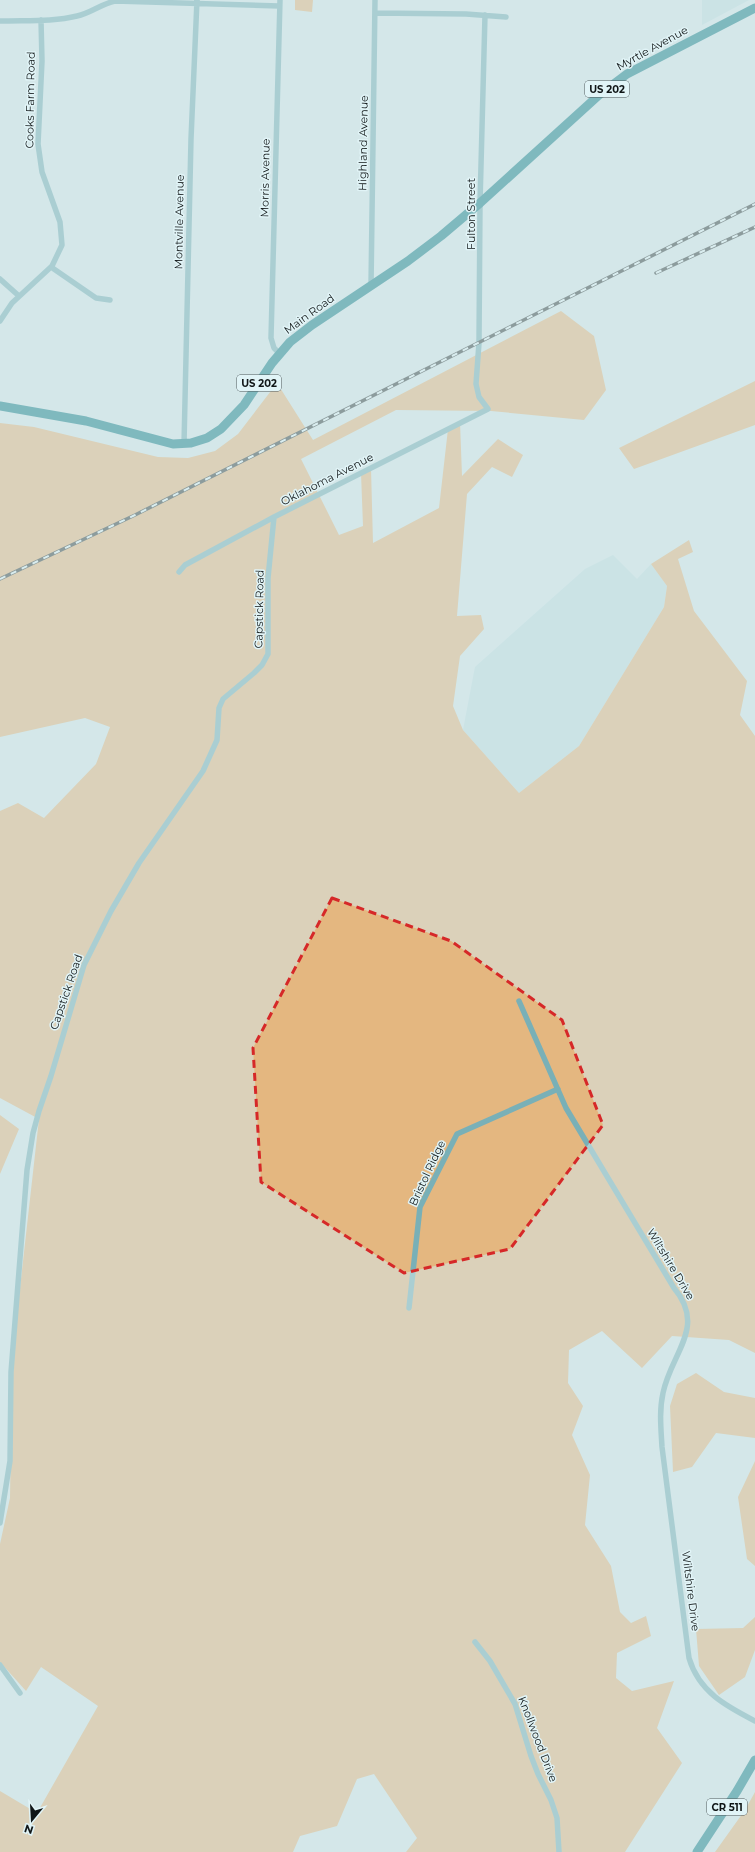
<svg xmlns="http://www.w3.org/2000/svg" width="755" height="1852" font-family="Montserrat,sans-serif">
  <rect width="100%" height="100%" fill="#d4e7e9"/>
  <!-- built -->
  <path fill="#c1dde1" d="M702,0H749L702,25Z
    M613,555L637,579L651,564L667,586L664,607L579,746L519,793L463,730L475,667L585,569Z"/>
  <!-- green -->
  <path fill="#e4b780" d="M295,0H313L312,12L295,10Z
    M561,311L594,336L606,390L584,420L491,411L396,410L301,459L339,535L363,526L361,473L371,468L373,543L439,508L448,429L460,422L462,476L498,439L523,455L512,477L492,467L467,494L457,616L481,615L484,629L460,656L453,706L463,730L519,793L579,746L664,607L667,586L651,564L689,540L693,552L678,559L694,611L747,681L740,715L755,736V1353L729,1340L672,1336L642,1368L602,1331L569,1350L568,1383L583,1406L572,1435L590,1475L585,1525L611,1566L620,1612L631,1623L646,1616L651,1636L617,1653L616,1678L632,1691L674,1681L657,1728L682,1763L625,1852H406L417,1838L374,1774L357,1779L337,1826L300,1836L293,1852H0V1791L37,1813L98,1706L41,1667L26,1691L0,1662V1544L10,1498L12,1359L39,1119L0,1098V811L18,803L44,818L96,764L110,727L85,718L0,737V423L34,427L158,457L188,458L215,451L238,434L277,383L313,440Z
    M755,381V425L634,469L619,448Z
    M0,1115L19,1129L0,1174Z
    M696,1373L724,1392L755,1398V1438L716,1433L692,1467L673,1472L670,1406L677,1384Z
    M755,1461V1566L747,1559L738,1497Z
    M755,1617V1650L745,1677L719,1695L699,1666L696,1629L743,1628Z
    M755,1792V1852H715L745,1810Z"/>
  <g fill="none" stroke-linecap="round" stroke-linejoin="round">
    <!-- minor -->
    <path stroke="#79b0b7" stroke-width="5.5" d="M375,13L466,14L506,17
      M0,21C25,20 53,22 77,16C91,13 101,4 115,1L279,6
      M51,267L96,298L110,300
      M0,279L19,296
      M371,286L375,0
      M0,321L12,303L52,266L62,245L60,222L42,172L38,144L42,61L41,20
      M279,353L274,348L271,338L280,0
      M184,444L191,139L197,0
      M179,572L185,565L274,517L488,409L479,397L476,384L479,343L480,203L485,15
      M519,1001L566,1108L674,1288C707,1327 671,1353 663,1393C659,1411 661,1429 662,1447L689,1658C699,1692 726,1706 755,1721
      M409,1308L420,1207L457,1134L558,1089
      M0,1523L10,1461L11,1372L27,1170L33,1133L39,1111L51,1076L84,965L111,911L139,863L203,771L217,740L219,708L223,699L254,673L262,665L268,654V578L274,517
      M475,1642L490,1661L515,1704L531,1756L538,1774L551,1800L557,1818L559,1852
      M0,1665L20,1693"/>
    <!-- primary -->
    <path stroke="#1a808b" stroke-width="9" d="M0,406L86,421L173,444L191,443L207,438L221,429L244,405L272,363L290,342L312,325L408,261L441,236L480,203L599,95L627,74L755,8
      M697,1852L737,1791L755,1760"/>
    <defs>
      <path id="rail" d="M656,273L755,227
        M0,579L135,515L755,204"/>
    </defs>
    <!-- rail casing -->
    <use href="#rail" stroke="#374041" stroke-width="3.5"/>
    <!-- rail -->
    <use href="#rail" stroke="#e1f4f7" stroke-width="2" stroke-dasharray="6" stroke-linecap="butt"/>
  </g>
  <!-- marked area -->
  <path d="M0 0H755V1852H0ZM332,898L451,941L562,1020L603,1125L510,1249L404,1273L261,1182L253,1048Z" fill="#d4e7e9" fill-opacity=".55" fill-rule="evenodd"/>
  <path fill="none" stroke="#d62828" stroke-width="3" stroke-dasharray="8 5" stroke-linejoin="round" d="M332,898L451,941L562,1020L603,1125L510,1249L404,1273L261,1182L253,1048Z"/>
  <g text-anchor="middle" stroke-width="3" stroke-linejoin="round" paint-order="stroke">
    <!-- shield labels -->
    <g fill="#e1f4f7" stroke="#4f595a" stroke-width="1">
      <rect x="585" y="81" width="44" height="16" rx="3"/>
      <rect x="237" y="375" width="44" height="16" rx="3"/>
      <rect x="707" y="1799" width="40" height="16" rx="3"/>
    </g>
    <g font-size="10" font-weight="bold" fill="#101617">
      <text x="607" y="93">US 202</text>
      <text x="259" y="387">US 202</text>
      <text x="727" y="1811">CR 511</text>
    </g>
    <!-- street labels -->
    <g font-size="11" fill="#101617" stroke="#e1f4f7">
      <text transform="translate(652 48) rotate(-29)" y="4">Myrtle Avenue</text>
      <text transform="translate(30 100) rotate(-89)" y="4">Cooks Farm Road</text>
      <text transform="translate(363 143) rotate(-89)" y="4">Highland Avenue</text>
      <text transform="translate(265 178) rotate(-89)" y="4">Morris Avenue</text>
      <text transform="translate(471 214) rotate(-90)" y="4">Fulton Street</text>
      <text transform="translate(179 222) rotate(-89)" y="4">Montville Avenue</text>
      <text transform="translate(309 314) rotate(-36)" y="4">Main Road</text>
      <text transform="translate(327 479) rotate(-27)" y="4">Oklahoma Avenue</text>
      <text transform="translate(259 609) rotate(-89)" y="4">Capstick Road</text>
      <text transform="translate(66 992) rotate(-71)" y="4">Capstick Road</text>
      <text transform="translate(427 1173) rotate(-65)" y="4">Bristol Ridge</text>
      <text transform="translate(671 1264) rotate(59)" y="4">Wiltshire Drive</text>
      <text transform="translate(691 1591) rotate(83)" y="4">Wiltshire Drive</text>
      <text transform="translate(538 1739) rotate(69)" y="4">Knollwood Drive</text>
    </g>
  </g>
  <!-- north arrow -->
  <g transform="translate(32 1820) rotate(198)" stroke="#e1f4f7" stroke-width="3" paint-order="stroke">
  <path d="M0-3L7 15L0 10L-7 15Z" fill="#101617"/>
  <text y="-6" font-size="11" font-weight="bold" text-anchor="middle" fill="#101617">N</text>
  </g>
</svg>
